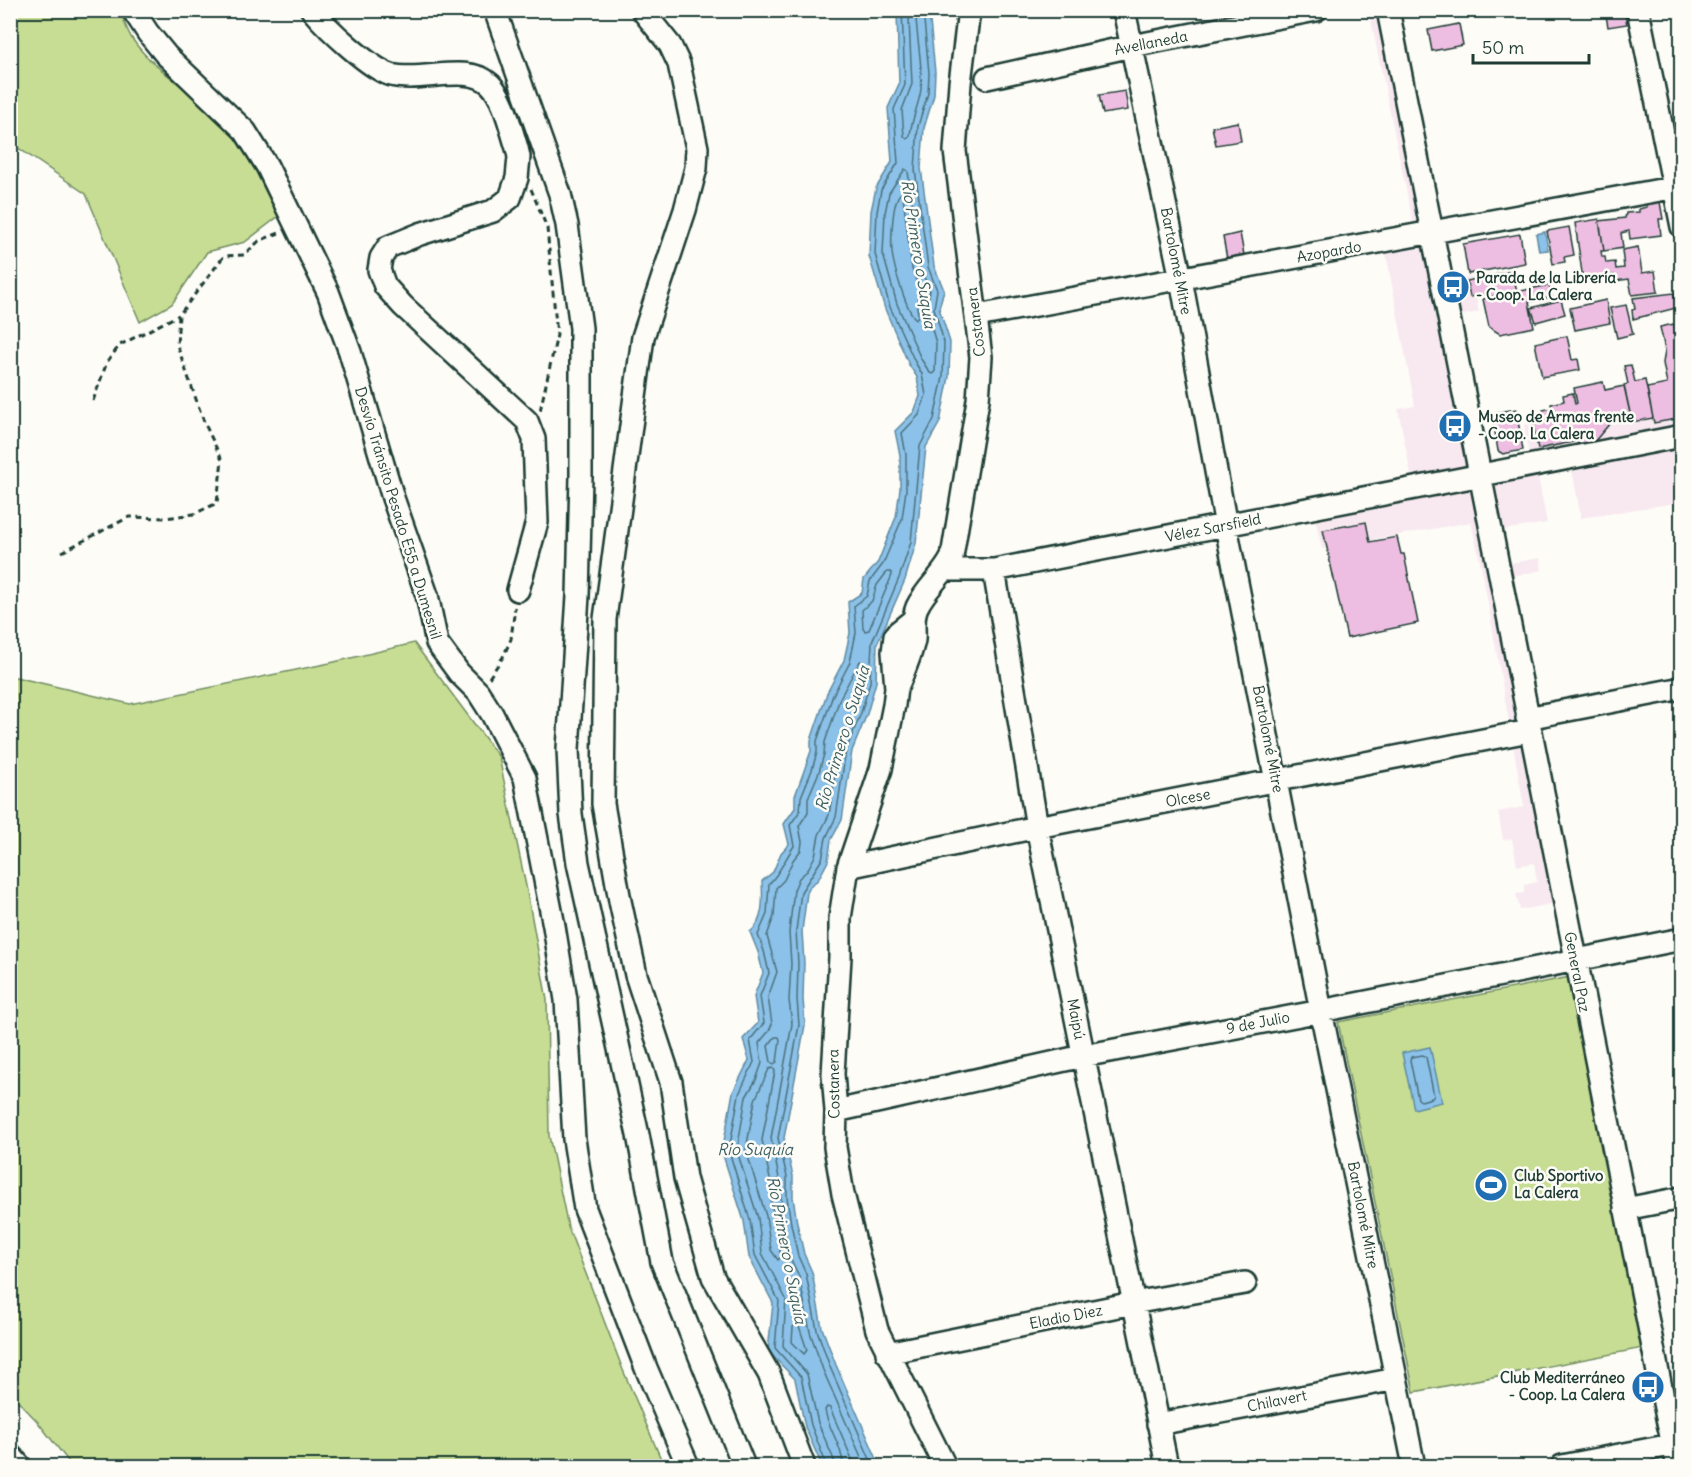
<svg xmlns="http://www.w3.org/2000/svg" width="1692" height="1477" font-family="Delius,sans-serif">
  <rect width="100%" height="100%" fill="#fdfcf7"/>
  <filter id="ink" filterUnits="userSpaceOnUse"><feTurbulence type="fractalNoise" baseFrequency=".0167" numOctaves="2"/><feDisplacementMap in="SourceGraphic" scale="12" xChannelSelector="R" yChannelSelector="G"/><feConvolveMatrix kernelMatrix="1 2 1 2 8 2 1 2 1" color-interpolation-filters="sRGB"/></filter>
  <g filter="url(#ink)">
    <!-- built -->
    <path fill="#f8e9f0" d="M1369,11H1396L1444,224L1454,279L1472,277L1479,312L1460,316L1487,452L1491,458L1505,461L1529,456L1524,425L1681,393V502L1581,518L1572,470L1538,477L1547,523L1497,531L1504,564L1540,558L1542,570L1508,577L1573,900L1520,910L1516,894L1524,893V885L1537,882L1534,863L1517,866L1512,839L1503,840L1498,812L1524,807L1482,570L1471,522L1322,549L1310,496L1411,475L1398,409L1415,406L1386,254L1418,247Z"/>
    <!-- green -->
    <path fill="#c6dd93" stroke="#728d64" stroke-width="1.5" d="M10,11H120C124,20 127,32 133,40C155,72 193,90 218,118C245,147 262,181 279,216L245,242L207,252L172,304L140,322L86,194L11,143Z
      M414,643L499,757L527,891L547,1000L549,1136L568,1227L623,1370L664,1466H72L37,1421L11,1394V676L130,704L330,663Z
      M1570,977L1643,1348L1414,1392L1338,1022Z"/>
    <!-- water -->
    <path fill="#8cc1e9" stroke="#608ca1" stroke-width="1.5" d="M897,11H929L935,72L934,95L924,128L921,168L934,266L944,290L939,308L950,342L949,377L940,422L926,447L916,543L905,580L877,644L876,682L867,714L852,751L842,820L831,840L828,861L818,880L811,885L807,893L802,931L804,963L803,999L805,1025L784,1138L793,1176V1197L797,1223L804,1254L812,1272L822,1328L836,1365L880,1466H822L805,1427L795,1379L768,1351L773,1303L749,1257L744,1221L722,1152L733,1092L749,1060L743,1039L758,1023L754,996L763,973L758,952L750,932C764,922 763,898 762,881L773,872L781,853L789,844L784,824L795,808V796L811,751V740L827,693L844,660L850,633L848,602L862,593L864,579L878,562L896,517L900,489V455L895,431L914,412L920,396L917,377L909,365L885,309L869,256L871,211L876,188L892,162L888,108L899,84Z
      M1545,232L1548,250L1539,251L1536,234Z
      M1430,1047L1442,1102L1414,1109L1402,1053Z"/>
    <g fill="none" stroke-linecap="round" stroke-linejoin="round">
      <!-- shore -->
      <path stroke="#4b727c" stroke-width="1.5" d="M913,14L916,17C917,41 923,66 921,89C919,105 911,120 910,136L907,139L904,136L902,110L912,84L909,20L910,16Z
        M905,169L908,171L920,268L930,291L926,309L936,343L935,371L933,374L930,373L921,359L897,304L883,254L885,213L889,193Z
        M900,194L903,196L912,269L920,291L917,305L918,316L916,319C906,311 894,267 892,253C891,241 892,202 900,194Z
        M887,572H891L892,575L869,630L865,631L863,629L862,610L872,601L877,585Z
        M775,1037H779L780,1040L777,1062L774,1064L771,1062L768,1046Z
        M1423,1055L1426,1057L1434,1096L1432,1098L1421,1101L1418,1099L1410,1060L1411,1057Z
        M773,1068L775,1071L762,1140L770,1179L771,1200L781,1257L778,1260L771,1250L766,1216L746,1150L755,1100L769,1069Z
        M796,1324L799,1326L807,1350L804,1354L792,1342L793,1327Z
        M827,1466L811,1425L801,1377L775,1348L779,1301L755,1255L750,1220L729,1151L739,1094L754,1062L750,1040L764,1023L760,996L769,973L764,951L758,935L767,914L769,884C780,873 785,859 794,846L790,825L800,811L801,797L812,770L817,752V741L833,695L850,662L856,633L854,606L867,596L870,581L883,564L902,519L906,490V455L902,433L919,415L926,395L922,374L915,362L890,307L875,254L877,212L881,190L898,163L894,109L905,85L902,10
        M834,1466V1460L818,1423L807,1374L783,1346L786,1299L762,1253L758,1218L737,1151L746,1097L756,1080L762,1063L759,1043L769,1031L772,1024L768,997L777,972L767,936L774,916L776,888L784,880L793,860L801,850L802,842L799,826L808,812V798L819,772L824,754L825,742L840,698L860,661L863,664L862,681L854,710L839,748L829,815L819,835L815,856L807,871L799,878L794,890L789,932L791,964L789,1000L792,1024L771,1138L779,1178L784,1225L790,1258L799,1276L810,1332L823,1370L865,1466
        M843,1466C843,1447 828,1429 825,1410L827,1407L830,1408L855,1466
        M873,1466L830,1367L817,1330L806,1274L798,1256L791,1224L787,1197V1177L778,1138L799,1025L797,999L798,964L796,931L801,892L822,859L826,838L836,817L846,750L861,713L870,682L872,642L899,578L911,542L920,446L934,419L943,377L944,342L934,308L937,290L928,267L915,169L918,126L928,93L929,73L923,10"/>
    </g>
    <!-- building -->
    <path fill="#edbee1" stroke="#1f3d34" stroke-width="1.5" d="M1605,10H1624L1627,24L1608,27Z
      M1459,24L1463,45L1432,51L1428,30Z
      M1125,91L1128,110L1103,114L1099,95Z
      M1238,122L1241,141L1216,145L1212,127Z
      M1660,202L1663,219H1659L1661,235L1630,239L1629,231L1621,233L1623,248L1604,251L1599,221L1625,218L1626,213L1639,212V209L1647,207V204Z
      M1599,219L1604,251H1601L1602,257H1605L1606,263L1615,262L1616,269L1624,268L1622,250L1638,247L1642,273L1655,271L1658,292L1632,295L1629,279L1615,281L1614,275L1583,280L1575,223Z
      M1569,227L1574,255L1564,257L1565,262L1553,264L1547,231Z
      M1240,233L1244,255L1227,259L1223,237Z
      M1520,234L1525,263L1468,274L1463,244Z
      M1512,271L1517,291L1487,298V294L1470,297L1467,281Z
      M1549,285L1552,297L1529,302L1534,327L1500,334L1489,327L1483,299Z
      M1674,293L1676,308L1633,319L1632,310L1635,309L1633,298Z
      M1561,300L1565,314L1536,322L1531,308Z
      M1606,300L1610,323L1575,330L1570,308Z
      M1626,305L1633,334L1617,338L1610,308Z
      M1674,324L1675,332L1682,330V335L1677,336L1679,350L1682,349V418L1654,423L1647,388L1667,384L1663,363L1665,350L1660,327Z
      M1567,336L1572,360L1578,359L1580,370L1542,377L1535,343Z
      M1631,365L1635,382L1645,380L1653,418L1632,422L1624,385L1628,384L1624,366Z
      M1603,382L1605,390L1624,386L1631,418L1611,422L1594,442L1578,445L1577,441L1538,449L1533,424L1545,421L1543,410L1552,408L1551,404L1564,401L1563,395L1573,393L1575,404L1577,403L1574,388Z
      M1516,409L1523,450L1503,454L1498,451L1492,413Z
      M1366,522L1370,542L1397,537L1401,554H1404L1418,623L1347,638L1323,530Z"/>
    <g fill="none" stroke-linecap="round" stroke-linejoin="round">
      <defs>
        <path id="minor" d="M133,10L148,33L166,55L245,131L267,166L328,292L350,352L393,498L427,595L437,643L459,673L478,692L492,714L525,778L554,926L566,1000L574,1139L585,1209L646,1368L688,1466
          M312,10C327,28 369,68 391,75C420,83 468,63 490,84C504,97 511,130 517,148L519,157L517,178L510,198L493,211L420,234L388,247L381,258L379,270L385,286L403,306L527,421L534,439L537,522L518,590
          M495,10L560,194L567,225L581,328V476L578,596L568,749L571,814L578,863L638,1135L662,1262L744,1466
          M642,10L670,45L679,64L697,148L696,168L685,210L643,337L605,619L603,804L620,901L636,975L671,1082L685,1178L713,1277L769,1374L804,1466
          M1124,10L1181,279L1226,526L1321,1011L1414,1466
          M1388,10L1668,1423L1678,1466
          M1638,10L1682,227
          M987,78L1132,46L1316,10
          M977,316L1682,186
          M946,570H994L1682,436
          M994,570L1037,827L1167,1466
          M913,620L898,632L895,636L893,652L896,688L894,705L881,769L848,867L840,918V957L833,1074L836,1111L835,1147L843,1194L877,1330L945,1466
          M898,685C904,671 911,655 914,640C915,629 912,618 917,607C926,588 943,576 952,557L978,400L981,357L955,151L960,83L969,10
          M1527,718L1682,688
          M848,867L1037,827L1529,731
          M836,1111L1083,1056L1321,1011L1682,939
          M1625,1209L1682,1198
          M887,1353L1133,1303L1245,1283
          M1158,1424L1396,1379
          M10,1455L20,1466
          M1562,1466L1682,1443"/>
      </defs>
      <!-- minor casing -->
      <use href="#minor" stroke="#1f3d34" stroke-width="26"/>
      <!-- path -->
      <path stroke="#1f3d34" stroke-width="3" stroke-dasharray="6 4.5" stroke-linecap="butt" d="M531,189L547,228L557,335L540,411
        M93,401L107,362L120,345L179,315
        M62,552L129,517L165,518L194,514L217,503L222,460L204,422L177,345L179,315L224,256L244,255L259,241L279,233
        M489,678L503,657L511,639L515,607"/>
      <!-- minor -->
      <use href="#minor" stroke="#fdfcf7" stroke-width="21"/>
    </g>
  </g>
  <!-- icons -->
  <defs>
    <symbol id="bus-disc" viewBox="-11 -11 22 22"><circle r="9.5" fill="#1f6fb2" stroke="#fdfcf7"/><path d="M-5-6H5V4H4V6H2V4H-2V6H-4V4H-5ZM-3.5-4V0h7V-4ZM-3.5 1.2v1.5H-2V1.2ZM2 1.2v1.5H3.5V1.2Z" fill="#fff"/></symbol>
    <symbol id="stadium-disc" viewBox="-11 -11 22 22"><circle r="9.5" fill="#1f6fb2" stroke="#fdfcf7"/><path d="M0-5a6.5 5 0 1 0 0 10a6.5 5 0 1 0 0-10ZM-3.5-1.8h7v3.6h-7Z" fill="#fff"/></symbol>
  </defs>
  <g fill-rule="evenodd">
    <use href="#bus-disc" x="1434" y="268" width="38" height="38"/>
    <use href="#bus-disc" x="1436" y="407" width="38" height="38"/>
    <use href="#stadium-disc" x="1472" y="1166" width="38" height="38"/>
    <use href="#bus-disc" x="1629" y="1368" width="38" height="38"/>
  </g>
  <g text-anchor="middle" stroke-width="5" stroke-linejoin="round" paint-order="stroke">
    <!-- street labels -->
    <g font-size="15" fill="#1f3d34" stroke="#fdfcf7">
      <text transform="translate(1151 43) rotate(-11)" y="5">Avellaneda</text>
      <text transform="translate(1329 252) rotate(-10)" y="5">Azopardo</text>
      <text transform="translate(1176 261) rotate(79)" y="5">Bartolomé Mitre</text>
      <text transform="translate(976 322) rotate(-97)" y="5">Costanera</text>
      <text transform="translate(398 513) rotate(73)" y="5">Desvío Tránsito Pesado E55 a Dumesnil</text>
      <text transform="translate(1213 528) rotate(-11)" y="5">Vélez Sarsfield</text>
      <text transform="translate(1268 739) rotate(79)" y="5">Bartolomé Mitre</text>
      <text transform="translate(1188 798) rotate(-11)" y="5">Olcese</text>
      <text transform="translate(1577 972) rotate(79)" y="5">General Paz</text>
      <text transform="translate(1076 1019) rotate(79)" y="5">Maipú</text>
      <text transform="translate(1258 1023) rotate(-11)" y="5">9 de Julio</text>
      <text transform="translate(834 1084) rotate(-91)" y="5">Costanera</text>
      <text transform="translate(1363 1215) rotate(79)" y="5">Bartolomé Mitre</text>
      <text transform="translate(1066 1317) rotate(-11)" y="5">Eladio Diez</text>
      <text transform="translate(1277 1401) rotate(-11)" y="5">Chilavert</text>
    </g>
    <!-- poi labels -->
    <g font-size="15" font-weight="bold" fill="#1f3d34" stroke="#fdfcf7" text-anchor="start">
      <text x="1476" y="283">Parada de la Librería<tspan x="1476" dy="17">- Coop. La Calera</tspan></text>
      <text x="1478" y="422">Museo de Armas frente<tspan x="1478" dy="17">- Coop. La Calera</tspan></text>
      <text x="1514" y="1181">Club Sportivo<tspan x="1514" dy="17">La Calera</tspan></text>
      <text x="1625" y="1383" text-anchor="end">Club Mediterráneo<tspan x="1625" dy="17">- Coop. La Calera</tspan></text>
    </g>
    <!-- water labels -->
    <g font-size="16" font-style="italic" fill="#3a5e61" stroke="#fdfcf7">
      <text transform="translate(919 254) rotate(81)" y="6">Río Primero o Suquía</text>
      <text transform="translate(842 738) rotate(-73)" y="6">Río Primero o Suquía</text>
      <text x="755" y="1155">Río Suquía</text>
      <text transform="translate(787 1250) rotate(79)" y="6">Río Primero o Suquía</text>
    </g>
  </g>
  <!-- margin -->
  <rect width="1692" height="1477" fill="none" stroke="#fdfcf7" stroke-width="36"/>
  <rect x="18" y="18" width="1656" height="1441" fill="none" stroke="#1f3d34" stroke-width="2" filter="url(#ink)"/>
  <!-- scale -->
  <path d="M1473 54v9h116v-9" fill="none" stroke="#1f3d34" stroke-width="3"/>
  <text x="1482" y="54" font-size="18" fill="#1f3d34" stroke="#fdfcf7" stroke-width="4.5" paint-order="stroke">50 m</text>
</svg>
